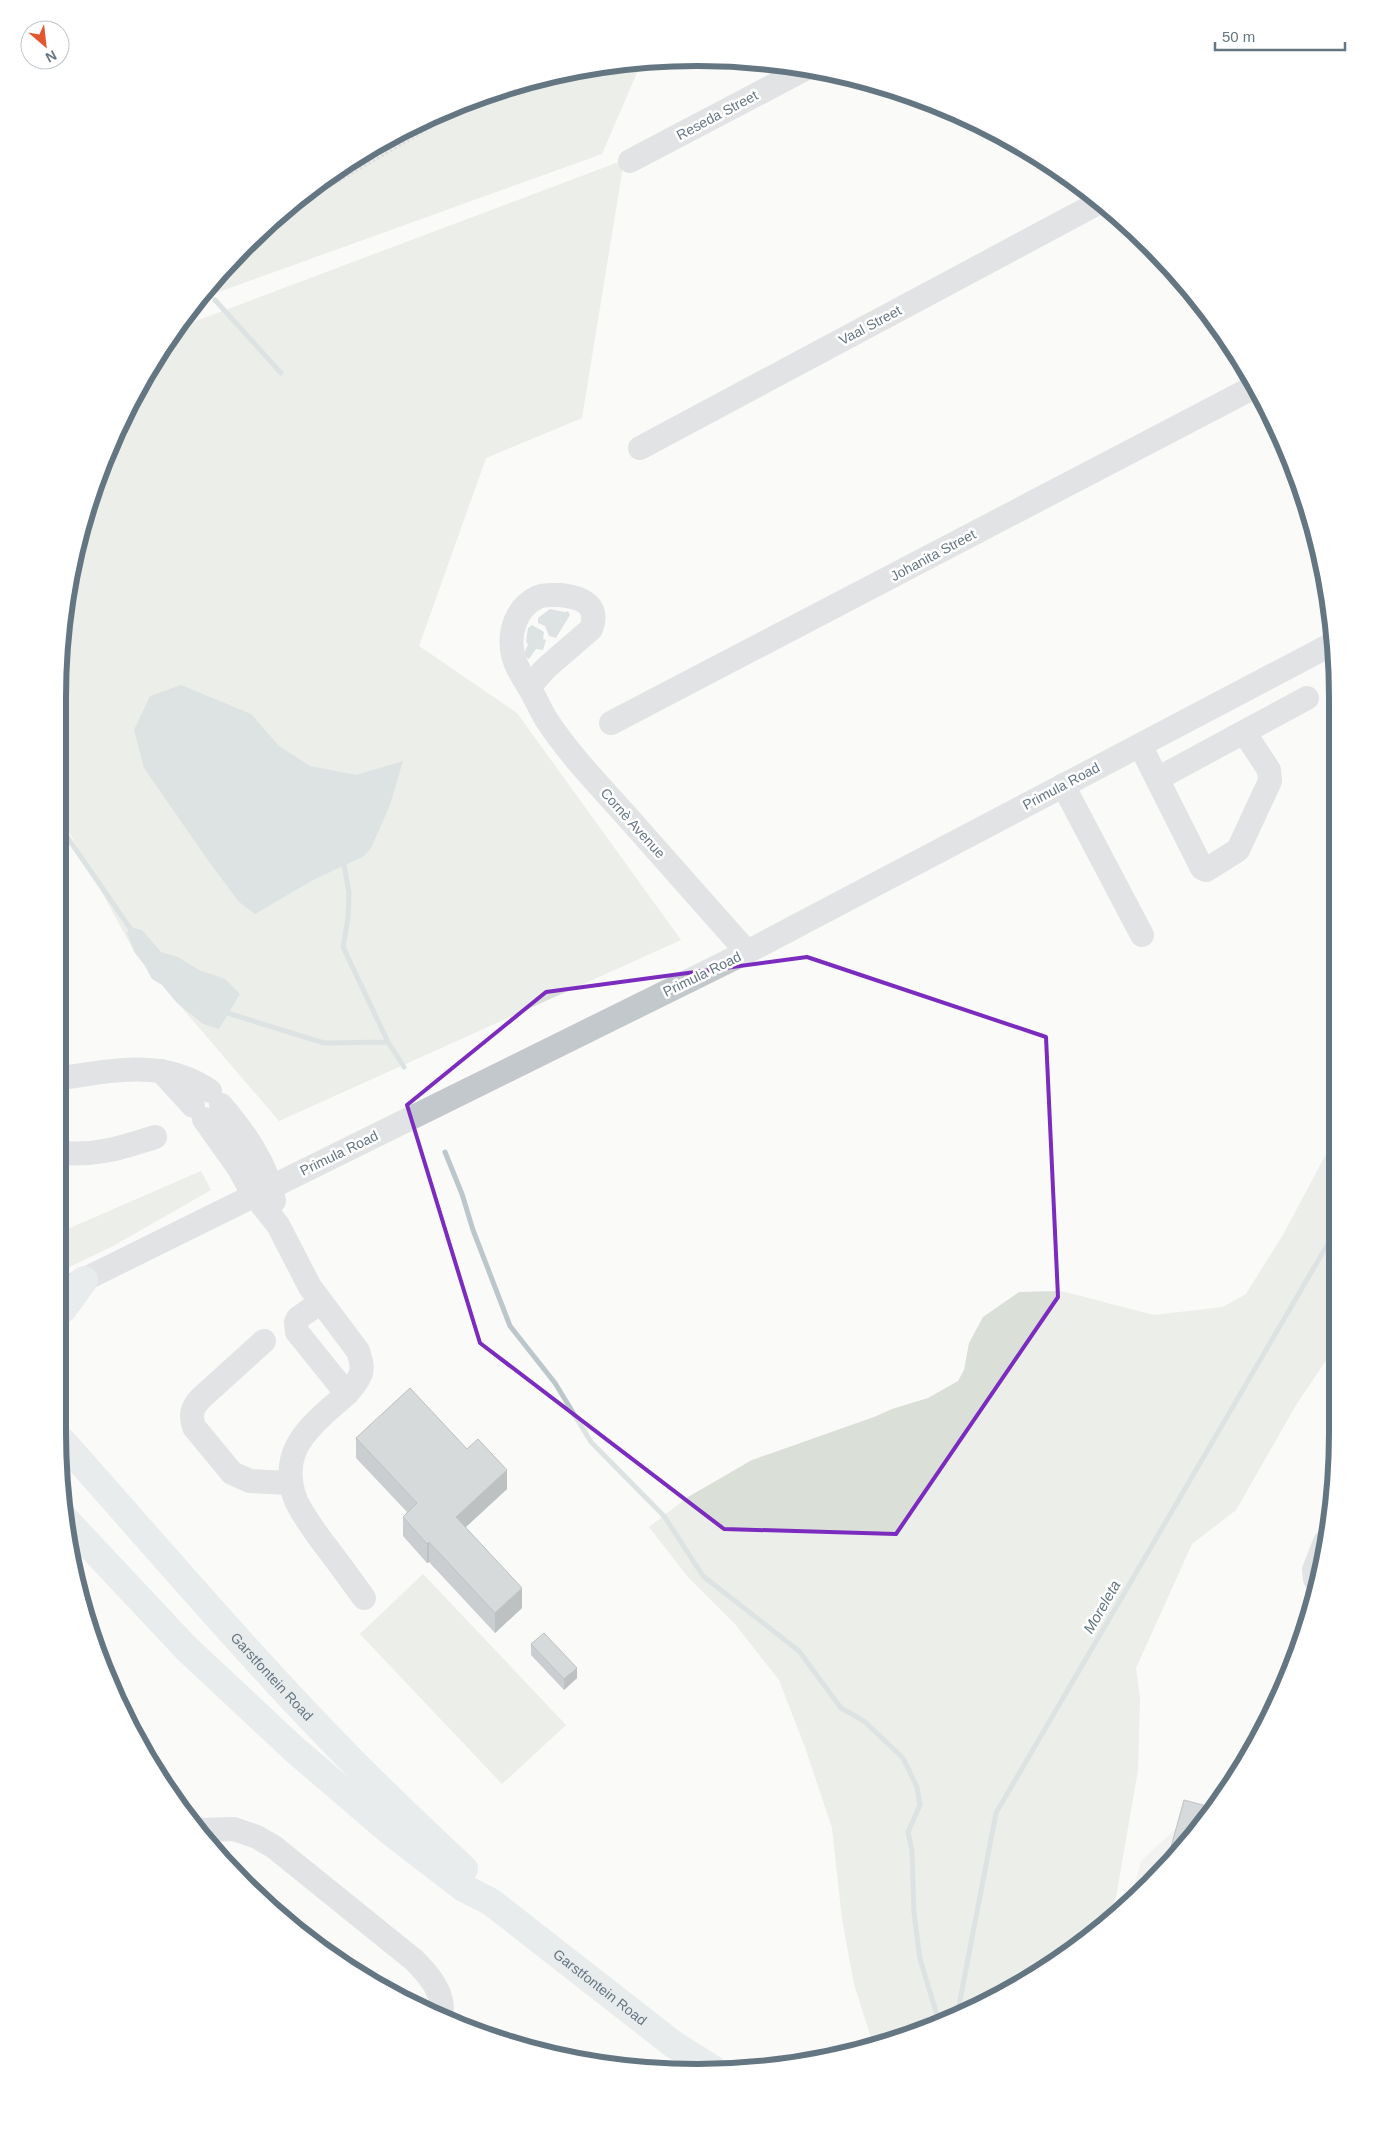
<svg xmlns="http://www.w3.org/2000/svg" width="1395" height="2130" font-family="Helvetica,sans-serif">
  <rect width="100%" height="100%" fill="#fafaf8"/>
  <!-- built -->
  <path fill="#e8e9e9" d="M1184,1821L1179,1854L1132,1895L1141,1861Z"/>
  <!-- green -->
  <path fill="#dadfd7" d="M642,61L602,154L199,299L216,276L308,190L414,124L532,79Z
    M624,160L582,418L486,458L419,646L517,713L681,940L279,1121L135,953L63,821V614L106,452L143,377L180,327Z
    M1334,1139L1333,1350L1296,1405L1236,1510L1192,1544L1136,1668L1140,1699L1138,1770L1116,1897L1108,1916L1053,1965L943,2024L874,2047L854,1984L842,1919L832,1828L806,1750L779,1680L735,1624L688,1577L649,1527L688,1497L752,1460L874,1417L892,1409L928,1398L958,1381L964,1370L969,1343L983,1317L1019,1292L1061,1291L1154,1315L1223,1307L1246,1294L1283,1235Z
    M201,1171L211,1190L113,1246L63,1270V1231Z
    M423,1574L566,1725L502,1784L360,1634Z"/>
  <!-- water -->
  <path fill="#bbc7cb" d="M550,609L565,612L568,611L570,615L556,638L549,636L545,626L538,623V618Z
    M532,625L544,632L543,639L546,640L543,650L536,649L529,659L523,655L528,645L526,641L528,628Z
    M181,685L251,714L279,746L310,766L356,775L403,761L390,805L371,848L364,856L313,880L255,914L239,902L207,859L144,768L134,730L150,696Z
    M129,927L142,930L161,952L178,957L199,970L225,979L240,994L219,1029L203,1024L177,1003L162,985L152,979L145,966L135,953L127,933Z"/>
  <g fill="none" stroke-linecap="round" stroke-linejoin="round">
    <!-- stream -->
    <path stroke="#bbc7cb" stroke-width="5" d="M215,300L281,373
      M63,831L132,931
      M344,864L349,893L348,918L343,947L388,1042
      M224,1012L324,1043L388,1042L404,1067
      M445,1152L462,1194L473,1230L510,1326L555,1383L591,1442L664,1516L703,1576L799,1651L841,1708L864,1721L903,1758L917,1787L920,1805L908,1832L912,1851L914,1913L920,1959L940,2025
      M957,2016L996,1813L1333,1235"/>
    <!-- path -->
    <path stroke="#bbbfc2" stroke-width="3" stroke-dasharray="2.5 2.5" stroke-linecap="butt" d="M282,214L481,98"/>
    <!-- minor -->
    <path stroke="#c3c8cc" stroke-width="24" d="M630,161L805,69
      M640,448L1100,202
      M529,687L546,668L591,629C600,605 582,597 560,595C553,595 545,594 538,597C516,607 508,633 513,655C516,668 523,677 530,689C536,699 540,709 546,719C570,756 602,788 631,821C670,865 708,908 747,952
      M611,723L1254,387
      M1140,745L1202,868L1206,870L1238,850L1270,781L1269,770L1244,732
      M1157,779L1307,698
      M1063,785L1142,935
      M161,1071L193,1106
      M63,1078C115,1070 164,1059 210,1091
      M221,1105C244,1132 268,1165 274,1201
      M204,1119L238,1167L254,1195L278,1225L310,1287L358,1351C360,1358 363,1365 361,1373C356,1386 345,1396 334,1405C304,1431 280,1455 295,1498C301,1513 312,1527 321,1540C336,1559 350,1579 364,1598
      M63,1153C98,1156 123,1147 155,1137
      M67,1288L747,952L1334,643
      M321,1302L298,1318L296,1322L297,1332L347,1394
      M264,1341L200,1399C192,1408 190,1415 194,1427L232,1473L250,1481L291,1483
      M1315,1579L1314,1570L1325,1542
      M200,1830L234,1829L257,1837L274,1847L414,1960C428,1974 446,1994 441,2015"/>
    <!-- major -->
    <g stroke="#d6dbdf" stroke-width="28">
      <path d="M63,1309L84,1280"/>
      <path id="s1" d="M63,1442C162,1553 258,1667 363,1772C396,1805 430,1837 464,1869"/>
      <path id="s2" d="M63,1517L186,1648L295,1750L392,1833L462,1887L491,1902L673,2044L713,2069"/>
    </g>
  </g>
  <!-- wall -->
  <path fill="#929a9f" d="M356,1438L467,1449L507,1489L466,1527L522,1608L495,1633L429,1562L427,1563L403,1536V1517L407,1512L356,1458Z
    M531,1644L577,1678L564,1690L531,1655Z"/>
  <!-- shaded-wall -->
  <path fill="#777d82" d="M507,1470V1489L456,1536V1517Z
    M429,1542V1562L427,1563V1544Z
    M522,1588V1608L495,1633V1613Z
    M577,1668V1678L564,1690V1679Z"/>
  <!-- building -->
  <path fill="#aab3b9" stroke="#777d82" d="M410,1388L467,1449L478,1439L507,1470L456,1517L522,1588L495,1613L429,1542L427,1544L403,1517L417,1503L356,1438Z
    M544,1633L577,1668L564,1679L531,1644Z
    M1184,1800L1214,1808L1179,1854L1166,1865Z"/>
  <!-- marked area -->
  <path d="M0 0H1395V2130H0ZM807,957L1046,1037L1058,1297L896,1534L724,1529L480,1343L407,1105L546,992Z" fill="#fafaf8" fill-opacity=".55" fill-rule="evenodd"/>
  <path fill="none" stroke="#7b2cbf" stroke-width="4" stroke-linejoin="round" d="M807,957L1046,1037L1058,1297L896,1534L724,1529L480,1343L407,1105L546,992Z"/>
  <g text-anchor="middle" stroke-width="5" stroke-linejoin="round" paint-order="stroke">
    <!-- street labels -->
    <g font-size="14" fill="#657683" stroke="#fff">
      <text transform="translate(717 115) rotate(-28)" y="5">Reseda Street</text>
      <text transform="translate(870 325) rotate(-28)" y="5">Vaal Street</text>
      <text transform="translate(933 555) rotate(-28)" y="5">Johanita Street</text>
      <text transform="translate(1061 786) rotate(-28)" y="5">Primula Road</text>
      <text transform="translate(633 823) rotate(48)" y="5">Cornè Avenue</text>
      <text transform="translate(702 974) rotate(-26)" y="5">Primula Road</text>
      <text transform="translate(339 1153) rotate(-26)" y="5">Primula Road</text>
      <text dy="5" stroke="none"><textPath href="#s1" startOffset="314">Garstfontein Road</textPath></text>
      <text dy="5" stroke="none"><textPath href="#s2" startOffset="716">Garstfontein Road</textPath></text>
    </g>
    <!-- water labels -->
    <g font-size="15" font-style="italic" fill="#60757c" stroke="#fff">
      <text transform="translate(1102 1607) rotate(-60)" y="5">Moreleta</text>
    </g>
  </g>
  <!-- crop -->
  <path d="M0 0H1395V2130H0ZM697 66H698A631 631 0 0 1 1329 697V1433A631 631 0 0 1 698 2064H697A631 631 0 0 1 66 1433V697A631 631 0 0 1 697 66Z" fill="#fff" fill-rule="evenodd"/>
  <path fill="none" stroke="#657683" stroke-width="6" d="M697 66H698A631 631 0 0 1 1329 697V1433A631 631 0 0 1 698 2064H697A631 631 0 0 1 66 1433V697A631 631 0 0 1 697 66Z"/>
  <!-- north arrow -->
  <g transform="translate(45 45) rotate(152)"><circle r="24" fill="#ffffff" stroke="#c1c8cd"/>
  <path d="M0-4L9 19L0 12L-9 19Z" fill="#e4572e"/>
  <text y="-8" font-size="14" font-weight="bold" text-anchor="middle" fill="#657683">N</text>
  </g>
  <!-- scale -->
  <path d="M1215 42v8h130v-8" fill="none" stroke="#657683" stroke-width="2.5"/>
  <text x="1222" y="42" font-size="15" fill="#657683" stroke="#ffffff" stroke-width="4" paint-order="stroke">50 m</text>
</svg>
